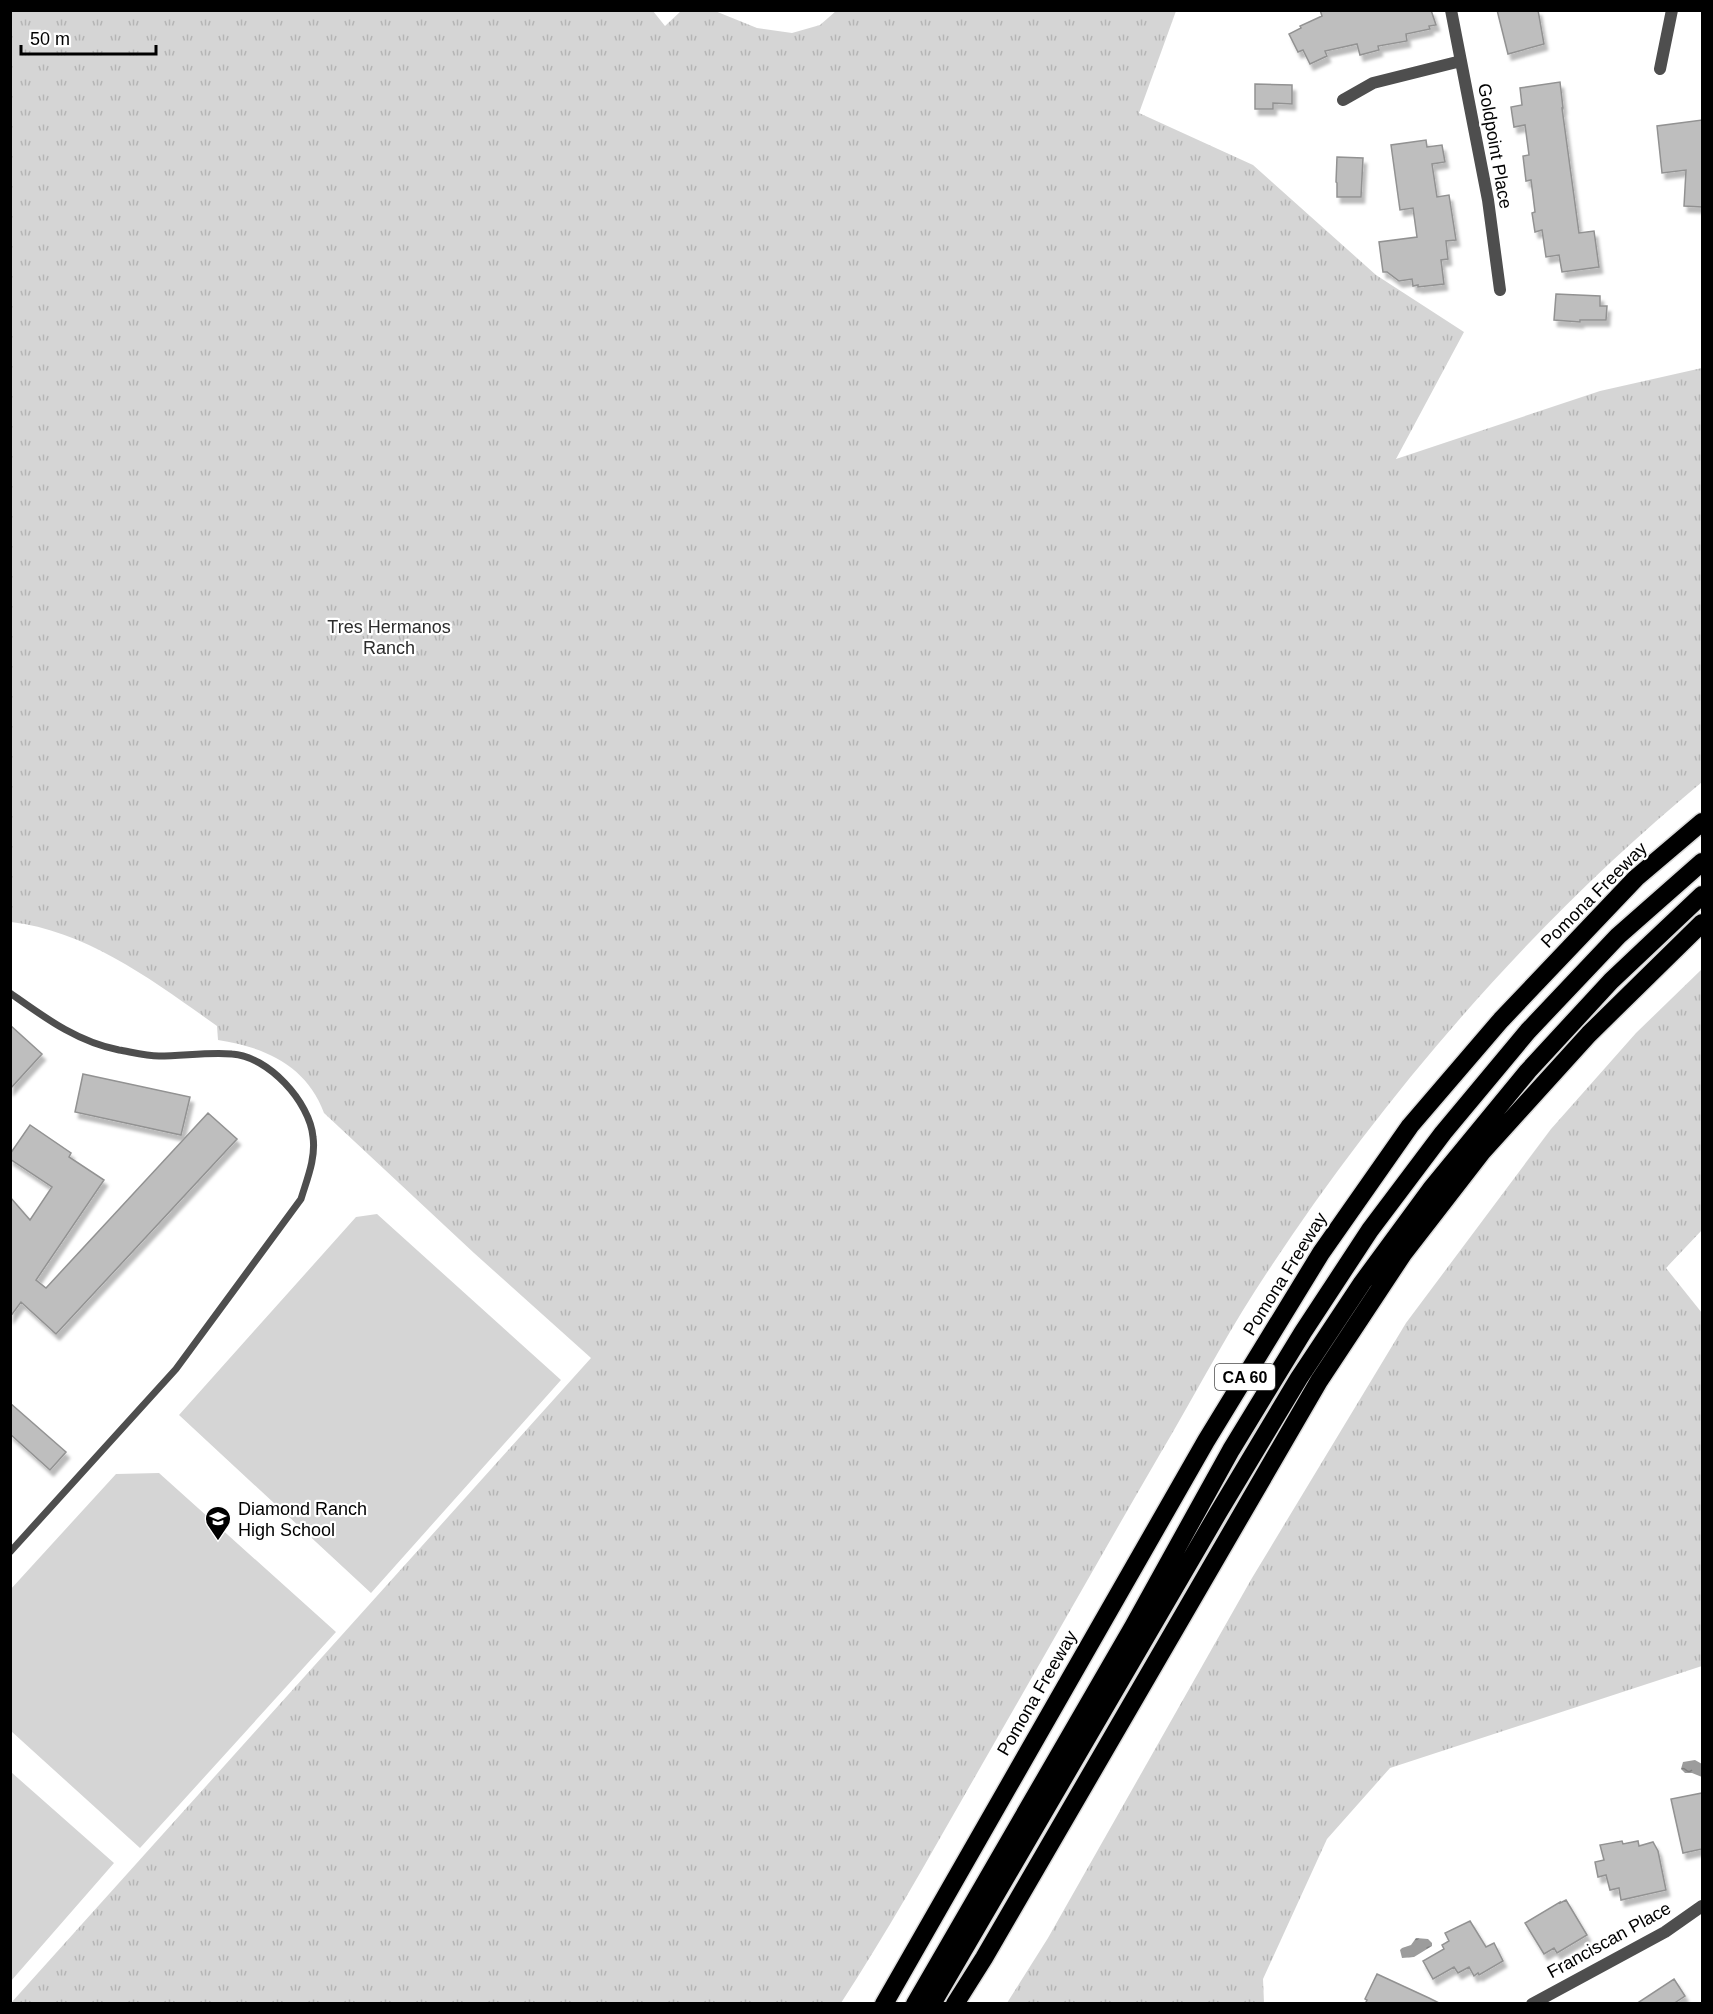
<svg xmlns="http://www.w3.org/2000/svg" width="1713" height="2014" font-family="Helvetica,sans-serif">
  <defs>
    <pattern id="grass-tufts" width="24" height="20" patternUnits="userSpaceOnUse" patternTransform="scale(1.5)"><rect width="24" height="20" fill="#d5d5d5"/><path d="M3 7l-1-3M5 7V3M7 7l1-3M15 17l-1-3M17 17v-4M19 17l1-3" fill="none" stroke="#b5b5b5"/></pattern>
    <pattern id="water-ripples" width="26" height="14" patternUnits="userSpaceOnUse" patternTransform="scale(1.5)"><rect width="26" height="14" fill="#9c9c9c"/><path d="M2 4q2-2 4 0t4 0M15 11q2-2 4 0t4 0" fill="none" stroke="#7d7d7d"/></pattern>
    <filter id="shadow"><feDropShadow dx="3.5" dy="6" stdDeviation="1.5" flood-color="#0004"/></filter>
  </defs>
  <rect width="100%" height="100%" fill="#fff"/>
  <!-- grass -->
  <path fill="url(#grass-tufts)" d="M653,11L665,26L681,11H715L757,28L792,33L820,25L836,11H1176L1139,113L1253,165L1376,275L1464,332L1396,459L1600,391L1702,368V782C1530,924 1376,1103 1255,1291C1221,1344 1192,1400 1160,1454C1095,1566 1032,1678 968,1789C927,1861 886,1934 841,2003H11L591,1358L474,1253L324,1113C307,1066 265,1047 218,1040L217,1026C155,982 88,931 11,922V11Z
    M1702,969V1230L1666,1268L1702,1313V1666L1390,1768L1327,1839L1263,1979L1264,2003H1007L1048,1938L1252,1578L1406,1323L1551,1129L1636,1033Z"/>
  <!-- pitch -->
  <path fill="#d5d5d5" d="M377,1214L561,1380L371,1593L179,1415L356,1217Z
    M159,1473L336,1632L140,1848L11,1731L10,1590L116,1474Z
    M11,1772L114,1863L11,1981Z"/>
  <!-- water -->
  <path fill="url(#water-ripples)" d="M1695,1760L1702,1764V1777L1692,1773H1685L1681,1769L1683,1762Z
    M1416,1938L1428,1939L1432,1943V1946L1414,1957L1402,1958L1400,1950L1402,1948L1411,1945Z"/>
  <!-- building -->
  <path fill="#bebebe" stroke="#929292" stroke-width="1.5" filter="url(#shadow)" d="M1320,10H1431L1436,25L1429,26L1430,29L1406,34L1407,41L1378,46L1379,50L1360,55L1357,44L1325,51L1327,56L1310,64L1303,50L1298,52L1289,34L1301,28L1300,26L1322,16Z
    M1497,10H1538L1544,44L1508,54Z
    M1560,82L1563,108H1562L1579,233L1594,231L1599,267L1562,272L1559,255L1546,257L1542,230L1535,232L1532,213L1535,212L1531,180L1526,181L1523,156L1529,155L1525,125L1514,127L1511,107L1522,105L1520,88Z
    M1255,84L1292,85V104L1273,103V109H1255Z
    M1702,120V207L1684,206L1686,170L1662,173L1657,126Z
    M1426,140L1427,147L1442,145L1445,162L1432,164L1437,197L1449,195L1456,240L1446,241L1448,259L1441,260L1444,284L1418,287V285L1413,286L1412,279L1399,281L1387,272H1383L1379,242L1417,237L1413,208L1400,210L1391,145Z
    M1337,157L1363,158L1361,197H1337V183L1336,182Z
    M1556,294L1600,296V306H1607L1606,320H1580V322L1554,320Z
    M10,1025L42,1054L10,1089Z
    M83,1074L190,1097L181,1135L75,1112Z
    M208,1113L237,1139L56,1334L21,1302L10,1317V1197L30,1220L52,1187L10,1159V1154L30,1125L71,1153L69,1157L104,1180L36,1280L46,1288Z
    M10,1403L66,1452L50,1470L10,1434Z
    M1702,1793V1849L1683,1853L1671,1799Z
    M1622,1841L1623,1844L1638,1841L1639,1846L1653,1842L1658,1851L1666,1890L1621,1900L1619,1888L1610,1890L1606,1875L1598,1877L1595,1862L1604,1860L1600,1845Z
    M1566,1900L1587,1935L1557,1953L1554,1948L1544,1954L1525,1923L1560,1902V1903Z
    M1470,1921L1486,1947L1494,1943L1503,1961L1479,1975L1478,1973L1474,1976L1469,1967L1458,1973L1454,1967L1433,1979L1423,1961L1444,1949L1442,1945L1449,1941L1445,1933Z
    M1377,1974L1429,1998L1441,2004H1365L1367,2000L1365,1999Z
    M1674,1979L1685,1996L1673,2004H1636Z"/>
  <g fill="none" stroke-linecap="round" stroke-linejoin="round">
    <defs>
      <path id="motorway" d="M884,2004L1206,1441L1321,1253L1410,1126L1501,1020L1636,878L1702,822
        M915,2004L1133,1627L1231,1450L1303,1332L1370,1230L1443,1133L1528,1031L1618,936L1702,862
        M932,2004L1218,1513L1299,1378L1362,1283L1431,1189L1528,1071L1611,981L1702,895
        M955,2004L984,1958L1319,1381L1403,1254L1482,1152L1589,1034L1702,923"/>
    </defs>
    <!-- motorway casing -->
    <use href="#motorway" stroke="#dbdbdb" stroke-width="21"/>
    <!-- service -->
    <path stroke="#4e4e4e" stroke-width="7" d="M10,993C44,1017 77,1042 119,1050C131,1052 146,1056 159,1056C183,1056 208,1052 232,1054C268,1056 310,1102 313,1137C316,1158 307,1179 301,1199L176,1369L10,1552"/>
    <!-- minor -->
    <path stroke="#4e4e4e" stroke-width="12" d="M1451,10L1488,200L1500,290
      M1660,69L1672,10
      M1343,100L1373,83L1461,61
      M1532,2004L1665,1932L1702,1906"/>
    <!-- motorway -->
    <use href="#motorway" stroke="#000" stroke-width="18"/>
  </g>
  <!-- icons -->
  <defs>
    <symbol id="school-pin" viewBox="-11 -11 22 30"><path d="M0 17L-7.5 6A9.5 9.5 0 1 1 7.5 6Z" fill="#000" stroke="#fff"/><path d="M0-5L7-2L0 1L-7-2ZM-4 1L0 2.5L4 1V4Q0 6-4 4Z" fill="#fff"/></symbol>
  </defs>
  <g fill-rule="evenodd">
    <use href="#school-pin" x="203" y="1504" width="30" height="40"/>
  </g>
  <g text-anchor="middle" stroke-width="4.5" stroke-linejoin="round" paint-order="stroke">
    <!-- shield labels -->
    <rect fill="#fff" stroke="#4c4c4c" stroke-width="1.5" x="1215" y="1364" width="60" height="26" rx="4.5"/>
    <g font-size="16" font-weight="bold" fill="#000">
      <text x="1245" y="1383">CA 60</text>
    </g>
    <!-- street labels -->
    <g font-size="18" fill="#000" stroke="#fff">
      <text transform="translate(1495 146) rotate(80)" y="6">Goldpoint Place</text>
      <text transform="translate(1594 895) rotate(-45)" y="6">Pomona Freeway</text>
      <text transform="translate(1285 1274) rotate(-58)" y="6">Pomona Freeway</text>
      <text transform="translate(1037 1693) rotate(-60)" y="6">Pomona Freeway</text>
      <text transform="translate(1609 1940) rotate(-29)" y="6">Franciscan Place</text>
    </g>
    <!-- park labels -->
    <g font-size="18" fill="#2c2c2c" stroke="#fff">
      <text x="389" y="633">Tres Hermanos<tspan x="389" dy="21">Ranch</tspan></text>
    </g>
    <!-- poi labels -->
    <g font-size="18" fill="#000" stroke="#fff" text-anchor="start">
      <text x="238" y="1515">Diamond Ranch<tspan x="238" dy="21">High School</tspan></text>
    </g>
  </g>
  <!-- border -->
  <rect width="1713" height="2014" fill="none" stroke="#000000" stroke-width="24"/>
  <!-- scale -->
  <path d="M21 45v9h135v-9" fill="none" stroke="#000000" stroke-width="3"/>
  <text x="30" y="45" font-size="18" fill="#000000" stroke="#ffffff" stroke-width="4.5" paint-order="stroke">50 m</text>
</svg>
